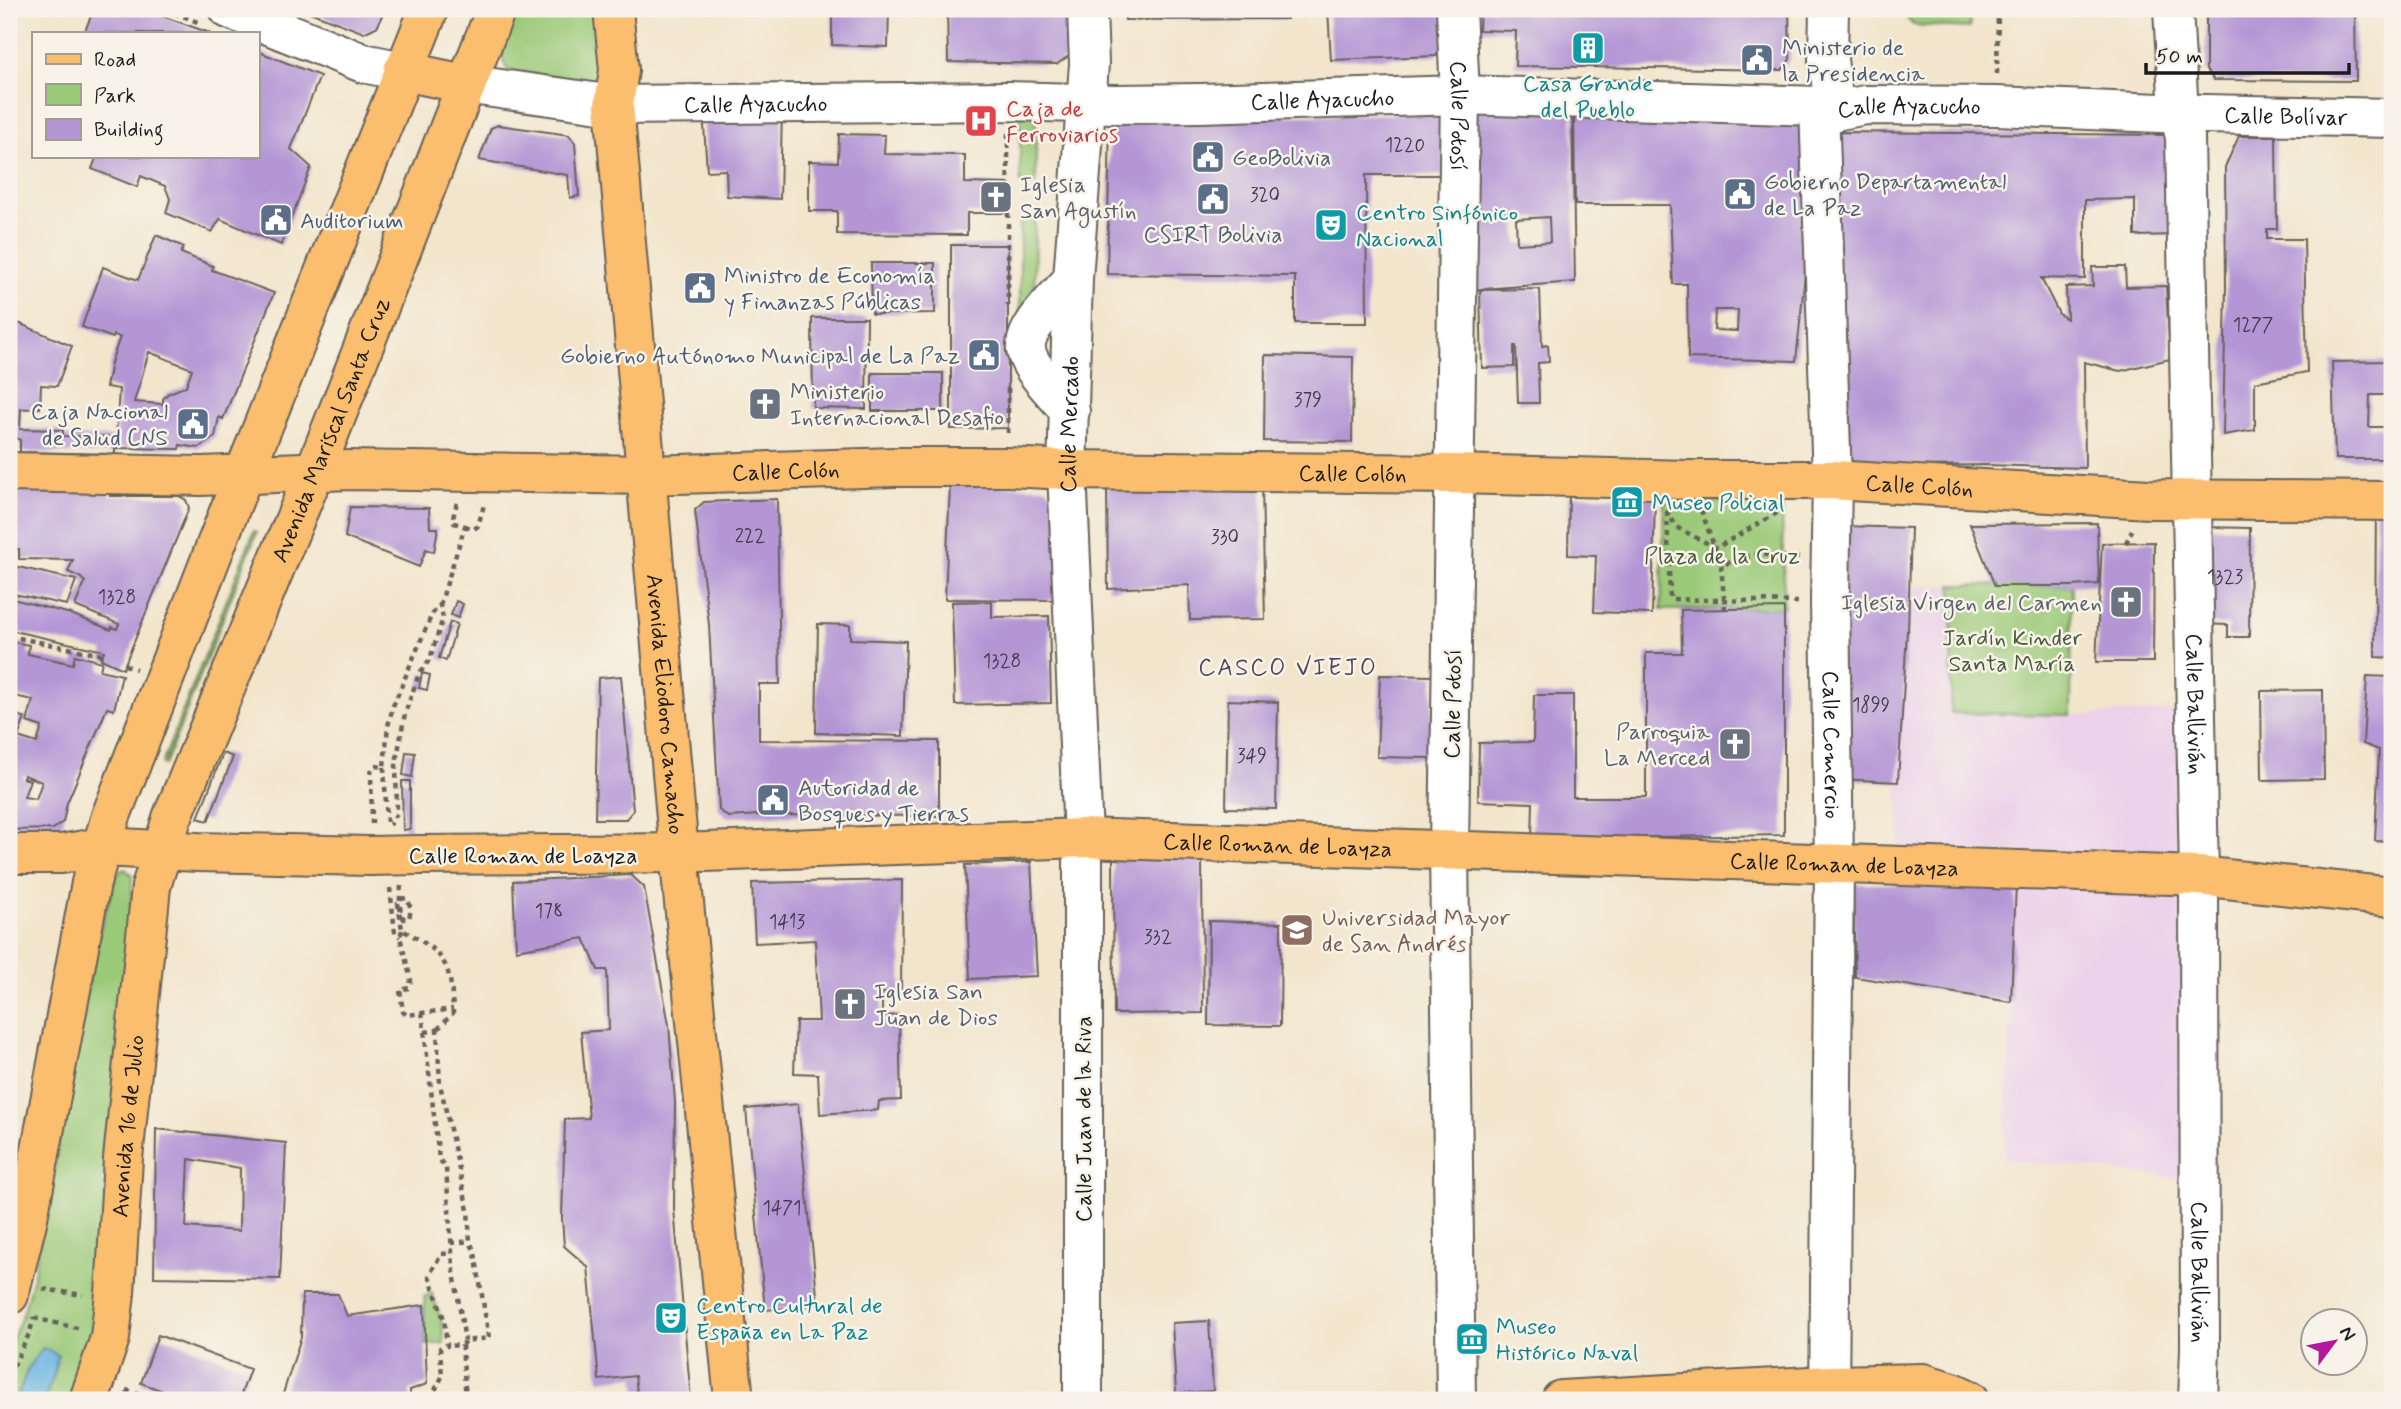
<svg xmlns="http://www.w3.org/2000/svg" width="2401" height="1409" font-family="Mynerve,sans-serif">
  <rect width="100%" height="100%" fill="#f7f3e8"/>
  <filter id="ink" filterUnits="userSpaceOnUse"><feTurbulence type="fractalNoise" baseFrequency=".0143" numOctaves="2"/><feDisplacementMap in="SourceGraphic" scale="14" xChannelSelector="R" yChannelSelector="G"/><feConvolveMatrix kernelMatrix="1 2 1 2 8 2 1 2 1" color-interpolation-filters="sRGB"/></filter>
  <filter id="wash" filterUnits="userSpaceOnUse"><feTurbulence type="fractalNoise" baseFrequency=".00686" numOctaves="4" result="noise"/><feDisplacementMap in="SourceGraphic" scale="28" xChannelSelector="R" yChannelSelector="G"/><feGaussianBlur stdDeviation="1.57" result="paint"/><feColorMatrix in="noise" values="0 0 0 0 0 0 0 0 0 0 0 0 0 0 0 0 0 1.4 0 .05"/><feComposite in="paint" operator="in"/></filter>
  <g filter="url(#wash)">
    <rect width="100%" height="100%" fill="#f2e5cc"/>
    <!-- built -->
    <path fill="#ecd1ea" d="M1952,585L2072,586L2071,715L2181,711L2182,852L1900,853L1898,782L1909,588Z
      M1853,884L2185,886L2187,1179L2004,1159L2011,1002L1855,977Z"/>
    <!-- green -->
    <path fill="#9ac977" stroke="#5b724a" stroke-width="2" d="M519,9H599L601,80L594,84L508,70C494,53 512,27 519,9Z
      M1899,9H1970V28L1913,25Z
      M1020,115H1036V184H1020Z
      M1020,218H1035L1034,330H1020Z
      M1664,501L1782,502L1784,608L1661,610Z
      M254,531L257,532L165,765L162,764Z
      M1952,585L2072,586L2071,715L1951,713Z
      M125,869L132,875L131,939L91,1345L70,1400H9V1347L23,1314L34,1273L96,943L117,873Z
      M432,1293L441,1319L444,1343L426,1345L424,1297Z"/>
    <!-- water -->
    <path fill="#6ab5e3" stroke="#436880" stroke-width="2" d="M43,1348L58,1355L53,1378L44,1400H16L29,1366Z"/>
    <g id="blocks">
      <!-- building -->
      <path fill="#b496d5" fill-rule="evenodd" d="M94,9H142L210,33H84Z
        M302,9H384L378,26L364,33Z
        M832,9H889L888,47L832,45Z
        M947,9H1070V55L1057,64L948,62Z
        M1125,9H1287V19L1125,20Z
        M1328,9H1445V45L1436,56L1331,60Z
        M1480,9H1789L1790,59L1782,70L1515,66L1516,31L1479,30Z
        M2206,9H2355L2356,81L2214,80L2206,70Z
        M257,51L320,76L291,149L311,167L281,245L220,219L212,232L166,213L170,199L165,186L141,176L137,187L92,169L97,156H257Z
        M1572,108L1575,282L1470,290L1471,109ZM1549,217L1550,242L1517,244L1516,219Z
        M703,110H782L780,199L727,196L726,170L707,171Z
        M1800,110L1814,127L1804,284L1796,361L1688,358L1687,284H1673L1670,205H1575L1574,111ZM1715,310H1738L1737,331L1714,330Z
        M1444,113L1443,175H1366L1367,323H1295V276L1107,274L1110,120Z
        M498,125L569,135L575,143L579,196L570,198L568,175L479,160L491,128Z
        M1834,132L2175,135V235L2135,236V199L2085,200V279L2041,278L2059,314L2067,319L2066,287L2093,286L2092,267H2125L2126,287L2166,286L2170,359L2120,371L2084,362L2085,468L1987,465L1843,467Z
        M839,134L885,135L884,154L965,155V183L1008,184V213H967V235L837,234V211H809V161L838,162Z
        M2239,136H2276L2277,229H2267V239H2304L2307,372L2255,382V430L2223,435L2226,287L2225,167Z
        M156,235L184,247L181,253L213,266L212,270L274,293L223,419L219,417L215,437L198,448L180,445L179,449L115,448V454L20,452V440L9,435V319L72,346L57,386L41,385L40,408L21,409L20,429L63,430V436L116,437L119,389L106,387L112,359L120,337L114,335L113,338L82,327L103,267L138,280ZM149,352L192,369L186,386L167,394L163,399V404L134,402Z
        M951,245H1008V428L951,429Z
        M871,263H935V313L872,314Z
        M1540,289L1542,346L1548,345L1549,362L1538,363L1539,403H1518L1516,346H1514V367L1482,368L1480,290Z
        M2388,298H2392V395H2370L2369,427H2392V459H2335L2332,362L2389,361Z
        M812,318H867L866,409L813,408Z
        M1265,355L1353,357L1352,442L1264,441Z
        M872,373H943V411H872Z
        M950,485L1045,487L1060,502L1058,600L945,599Z
        M1262,485L1265,619L1190,620L1189,585L1108,589L1107,487Z
        M9,490L110,492V496H179L186,500L189,508L123,669L101,659L104,651L9,630V598L71,614L111,630L112,627L117,629L119,624L75,606L85,582L80,577L68,572L73,560L19,559V549H13L15,513H11L9,520Z
        M1569,495L1655,498L1652,614L1594,612L1596,556L1568,555Z
        M2376,496H2392V658L2375,657Z
        M777,499L780,684H759V740L939,741V816L759,815L728,817L719,810L709,625L695,510L704,502Z
        M350,507L429,508L430,528H438L434,552L426,549L419,567L345,537Z
        M2097,523L2099,584L2072,586H1995L1970,524Z
        M1842,526L1911,528L1908,631H1907L1898,782L1838,779Z
        M2201,527L2250,528L2249,637H2228V625L2200,624Z
        M2154,542L2153,662H2096L2102,543Z
        M9,565L76,580L67,605L9,593Z
        M456,601L463,604L458,618L451,615Z
        M992,601V617L1049,616L1051,703L955,705L952,602Z
        M1784,608V835L1532,839L1533,803L1478,801L1479,743L1533,742L1534,695H1573V797H1646V653H1682L1681,610Z
        M450,622L457,624L446,661L439,658Z
        M818,624L850,625V639L906,641L903,736L816,733Z
        M9,641L29,645L28,654L73,664L75,655L102,662L100,670L122,675L114,710L107,708L67,803L63,822L53,829L9,830V712L25,718L18,737L37,743L42,727L27,722L33,700L9,695ZM24,775L42,782L36,799L24,797L30,780L23,778Z
        M422,673L430,675L427,690L419,688Z
        M1380,675L1433,676L1431,758L1377,757Z
        M621,676L633,811L626,819H595L598,678Z
        M2367,676L2392,677V842L2375,841L2379,750L2363,744Z
        M2323,690L2324,779L2262,780L2261,691Z
        M1228,700L1278,702L1276,809L1226,808Z
        M406,752L415,753L412,777L403,775Z
        M223,753L233,757L208,821L198,818Z
        M402,781H410V829L403,830Z
        M1202,858L1203,1013L1114,1014L1113,859Z
        M1031,862L1037,976L970,979L965,865Z
        M631,875L644,887L669,1025L675,1102L674,1209L691,1400H638L635,1376L599,1380L588,1267L564,1246L562,1218L565,1119L589,1118L581,1032L609,1030L607,970H598L584,938L516,950L513,881Z
        M902,880L901,994L882,993V1016L899,1015L901,1100L879,1101L878,1110L820,1114L818,1074L794,1073L796,1021H819L815,940L755,943L752,883Z
        M1853,884H2016L2011,1002L1855,977Z
        M1209,921L1281,923L1280,1026L1208,1025Z
        M798,1104L818,1305L765,1310L746,1109Z
        M156,1129L286,1143L280,1279L154,1277ZM189,1159L240,1168L239,1231L186,1227Z
        M302,1294H338L347,1316L424,1305L427,1384L410,1390V1400H376V1396L359,1397V1400H281L301,1337Z
        M1209,1321L1213,1391L1176,1393L1172,1323Z
        M158,1335L250,1369L239,1400H188L141,1383Z"/>
    </g>
  </g>
  <g filter="url(#ink)">
    <use href="#blocks" fill-opacity="0" stroke="#67625a" stroke-width="2"/>
    <g fill="none" stroke-linecap="round" stroke-linejoin="round">
      <defs>
        <g id="minor">
          <path d="M229,9L363,63L403,71"/>
          <path id="s1" d="M1456,9L1460,95L1449,850L1456,1400"/>
          <path d="M1829,9L1828,60L1835,111"/>
          <path id="s2" d="M2173,9L2179,113L2185,137L2199,876L2200,1349L2198,1400"/>
          <path id="s3" d="M465,84L614,105L1008,101L1114,104L1200,103L1460,95L1819,106L1835,111L1865,105L1997,106L2160,113L2392,118"/>
          <path id="s4" d="M1819,106L1832,480L1830,602L1834,863L1829,1400"/>
          <path d="M1070,411C1058,396 1029,369 1026,350C1023,328 1060,295 1073,279"/>
          <path id="s5" d="M1083,1400V838L1067,470L1073,279L1089,64L1087,9"/>
        </g>
        <g id="major">
          <path id="s6" d="M613,9L619,70L614,105L629,277L679,853L734,1400"/>
          <path d="M403,71L465,84"/>
          <path id="s7" d="M9,472L201,476L350,470L648,475L895,467H1008L1067,470L1455,474L1689,480H1832L2149,499L2392,501"/>
          <path d="M9,854H61L102,847L198,852L369,856"/>
          <path id="s8" d="M419,855L679,853L1083,838L2199,876L2392,897"/>
          <path d="M9,1295L28,1218L91,883L111,816L230,509L429,9"/>
          <path id="s9" d="M89,1400L110,1338L115,1293L123,1159L151,887L172,818L314,473L496,9"/>
          <path d="M1561,1400L1829,1385L1923,1383L1953,1392L1970,1400"/>
        </g>
      </defs>
      <!-- minor casing -->
      <use href="#minor" stroke="#67625a" stroke-width="42"/>
      <!-- major casing -->
      <use href="#major" stroke="#67625a" stroke-width="42"/>
      <!-- path -->
      <path stroke="#67625a" stroke-width="4.5" stroke-dasharray="5 5" stroke-linecap="butt" d="M165,9L200,23
        M1997,74L1998,9
        M1008,133V306
        M1008,388V436
        M1667,510L1676,527L1716,548L1777,513
        M1701,510L1721,565
        M1667,512L1670,599L1798,602
        M465,526L474,529L478,526L484,505
        M2126,543L2132,530
        M440,605L465,526L454,523L453,518L457,502
        M1725,610L1721,565L1756,554L1801,558
        M9,636L102,655
        M125,665L136,669
        M384,767L387,823
        M372,824L371,772L375,766L384,767L388,726L393,706L432,614L440,605L443,618L430,659L419,674L405,713L396,763L397,813L390,825
        M401,886C400,897 398,910 404,919L409,918C411,912 411,903 406,898L401,899L398,903L402,930C446,953 451,963 453,1013L437,1030
        M390,888L395,932L400,937
        M402,930L400,937L411,980L409,988L400,990L403,1012L407,1015L453,1009
        M422,1012L439,1159L446,1168L453,1266L465,1341
        M425,1032L437,1030L440,1084L468,1210L470,1241L475,1253L489,1338L465,1341L462,1345L447,1346
        M451,1243L470,1241
        M43,1289L83,1295
        M34,1318L81,1329
        M462,1345L466,1400
        M9,1375L30,1332L34,1317
        M126,1390L156,1400
        M435,1400L434,1392L442,1377L440,1348L447,1346L444,1319L429,1276L441,1254L452,1253"/>
      <!-- minor -->
      <use href="#minor" stroke="#fff" stroke-width="38"/>
      <!-- major -->
      <use href="#major" stroke="#fbbd6e" stroke-width="38"/>
      <defs>
        <path id="major-bridge" d="M369,856L419,855"/>
      </defs>
      <!-- major-bridge casing -->
      <use href="#major-bridge" stroke="#67625a" stroke-width="42" stroke-linecap="butt"/>
      <!-- major-bridge -->
      <use href="#major-bridge" stroke="#fbbd6e" stroke-width="38"/>
    </g>
  </g>
  <!-- icons -->
  <defs>
    <symbol id="building-square" viewBox="-11 -11 22 22"><rect x="-9" y="-9" width="18" height="18" rx="4" fill="#0f9aa8" stroke="#f7f3e8"/><path d="M-4-6H4V6H1V3H-1V6H-4ZM-2.5-4.3h1.7v1.8h-1.7ZM.8-4.3h1.7v1.8H.8ZM-2.5-1h1.7V.8h-1.7ZM.8-1h1.7V.8H.8Z" fill="#fff"/></symbol>
    <symbol id="civic-square" viewBox="-11 -11 22 22"><rect x="-9" y="-9" width="18" height="18" rx="4" fill="#5c6f8a" stroke="#f7f3e8"/><path d="M-.6-6.5H3V-4.5H.6V-3L4-1V1h2V6H-6V1h2V-1L-.6-3ZM-1.2 2.5V6h2.4V2.5Z" fill="#fff"/></symbol>
    <symbol id="hospital-square" viewBox="-11 -11 22 22"><rect x="-9" y="-9" width="18" height="18" rx="4" fill="#e0444e" stroke="#f7f3e8"/><path d="M-5-5h3v3.5h4V-5h3V5h-3V1.5h-4V5h-3Z" fill="#fff"/></symbol>
    <symbol id="church-square" viewBox="-11 -11 22 22"><rect x="-9" y="-9" width="18" height="18" rx="4" fill="#6b7280" stroke="#f7f3e8"/><path d="M-1.2-6h2.4v3.5h3.3v2.4h-3.3V6h-2.4V-.1h-3.3v-2.4h3.3Z" fill="#fff"/></symbol>
    <symbol id="theatre-square" viewBox="-11 -11 22 22"><rect x="-9" y="-9" width="18" height="18" rx="4" fill="#0f9aa8" stroke="#f7f3e8"/><path d="M-5-5.5Q0-4 5-5.5V0Q5 5 0 6Q-5 5-5 0ZM-3.3-2.5H-1v1.5H-3.3ZM1-2.5H3.3v1.5H1ZM-2.8 1Q0 5.5 2.8 1Z" fill="#fff"/></symbol>
    <symbol id="museum-square" viewBox="-11 -11 22 22"><rect x="-9" y="-9" width="18" height="18" rx="4" fill="#0f9aa8" stroke="#f7f3e8"/><path d="M0-6L6-3V-2H-6V-3ZM-5-1h2V3h-2ZM-1-1h2V3h-2ZM3-1h2V3H3ZM-6 4H6V6H-6Z" fill="#fff"/></symbol>
    <symbol id="university-square" viewBox="-11 -11 22 22"><rect x="-9" y="-9" width="18" height="18" rx="4" fill="#8d6e63" stroke="#f7f3e8"/><path d="M0-5L7-2L0 1L-7-2ZM-4 1L0 2.5L4 1V4Q0 6-4 4Z" fill="#fff"/></symbol>
  </defs>
  <g fill-rule="evenodd">
    <use href="#building-square" x="1569" y="29" width="38" height="38"/>
    <use href="#civic-square" x="1738" y="41" width="38" height="38"/>
    <use href="#hospital-square" x="962" y="102" width="38" height="38"/>
    <use href="#civic-square" x="1189" y="138" width="38" height="38"/>
    <use href="#civic-square" x="1721" y="175" width="38" height="38"/>
    <use href="#church-square" x="977" y="178" width="38" height="38"/>
    <use href="#civic-square" x="1194" y="180" width="38" height="38"/>
    <use href="#civic-square" x="257" y="201" width="38" height="38"/>
    <use href="#theatre-square" x="1312" y="206" width="38" height="38"/>
    <use href="#civic-square" x="681" y="269" width="38" height="38"/>
    <use href="#civic-square" x="965" y="336" width="38" height="38"/>
    <use href="#church-square" x="746" y="385" width="38" height="38"/>
    <use href="#civic-square" x="174" y="405" width="38" height="38"/>
    <use href="#museum-square" x="1608" y="483" width="38" height="38"/>
    <use href="#church-square" x="2107" y="583" width="38" height="38"/>
    <use href="#church-square" x="1716" y="725" width="38" height="38"/>
    <use href="#civic-square" x="754" y="781" width="38" height="38"/>
    <use href="#university-square" x="1278" y="911" width="38" height="38"/>
    <use href="#church-square" x="831" y="985" width="38" height="38"/>
    <use href="#theatre-square" x="652" y="1299" width="38" height="38"/>
    <use href="#museum-square" x="1453" y="1320" width="38" height="38"/>
  </g>
  <g text-anchor="middle" stroke-width="5" stroke-linejoin="round" paint-order="stroke">
    <!-- number labels -->
    <g font-size="19" fill="#423a4a">
      <text x="1405" y="151">1220</text>
      <text x="1265" y="201">320</text>
      <text x="2253" y="331">1277</text>
      <text x="1308" y="406">379</text>
      <text x="750" y="542">222</text>
      <text x="1225" y="543">330</text>
      <text x="2225" y="583">1323</text>
      <text x="117" y="603">1328</text>
      <text x="1002" y="667">1328</text>
      <text x="1871" y="711">1899</text>
      <text x="1252" y="762">349</text>
      <text x="549" y="917">178</text>
      <text x="787" y="928">1413</text>
      <text x="1158" y="943">332</text>
      <text x="782" y="1214">1471</text>
    </g>
    <!-- service labels -->
    <g font-size="23" fill="#4e5e75" stroke="#f7f3e8" text-anchor="start">
      <text x="1782" y="55">Ministerio de<tspan x="1782" dy="26">la Presidencia</tspan></text>
      <text x="1232" y="165">GeoBolivia</text>
      <text x="1764" y="189">Gobierno Departamental<tspan x="1764" dy="26">de La Paz</tspan></text>
      <text x="300" y="228">Auditorium</text>
      <text x="1213" y="242" text-anchor="middle">CSIRT Bolivia</text>
      <text x="724" y="283">Ministro de Economía<tspan x="724" dy="26">y Finanzas Públicas</tspan></text>
      <text x="960" y="363" text-anchor="end">Gobierno Autónomo Municipal de La Paz</text>
      <text x="168" y="419" text-anchor="end">Caja Nacional<tspan x="168" dy="26">de Salud CNS</tspan></text>
      <text x="798" y="795">Autoridad de<tspan x="798" dy="26">Bosques y Tierras</tspan></text>
    </g>
    <!-- culture labels -->
    <g font-size="23" fill="#0d838f" stroke="#f7f3e8" text-anchor="start">
      <text x="1588" y="91" text-anchor="middle">Casa Grande<tspan x="1588" dy="26">del Pueblo</tspan></text>
      <text x="1356" y="220">Centro Sinfónico<tspan x="1356" dy="26">Nacional</tspan></text>
      <text x="1652" y="510">Museo Policial</text>
      <text x="696" y="1313">Centro Cultural de<tspan x="696" dy="26">España en La Paz</tspan></text>
      <text x="1496" y="1334">Museo<tspan x="1496" dy="26">Histórico Naval</tspan></text>
    </g>
    <!-- street labels -->
    <g font-size="23" fill="#1c1c1c" stroke="#f7f3e8">
      <text dy="8" stroke="none"><textPath href="#s3" startOffset="859">Calle Ayacucho</textPath></text>
      <text dy="8" stroke="none"><textPath href="#s3" startOffset="292">Calle Ayacucho</textPath></text>
      <text dy="8" stroke="none"><textPath href="#s3" startOffset="1447">Calle Ayacucho</textPath></text>
      <text dy="8" stroke="none"><textPath href="#s3" startOffset="1824">Calle Bolívar</textPath></text>
      <text dy="8" stroke="none"><textPath href="#s1" startOffset="107">Calle Potosí</textPath></text>
      <text dy="8" stroke="none"><textPath href="#s5" startOffset="976">Calle Mercado</textPath></text>
      <text dy="8" stroke="none"><textPath href="#s9" startOffset="1010">Avenida Mariscal Santa Cruz</textPath></text>
      <text dy="8" stroke="none"><textPath href="#s7" startOffset="777">Calle Colón</textPath></text>
      <text dy="8" stroke="none"><textPath href="#s7" startOffset="1344">Calle Colón</textPath></text>
      <text dy="8" stroke="none"><textPath href="#s7" startOffset="1911">Calle Colón</textPath></text>
      <text transform="translate(1452 704) rotate(-89)" y="8">Calle Potosí</text>
      <text dy="8" stroke="none"><textPath href="#s2" startOffset="696">Calle Ballivián</textPath></text>
      <text dy="8" stroke="none"><textPath href="#s6" startOffset="698">Avenida Eliodoro Camacho</textPath></text>
      <text dy="8" stroke="none"><textPath href="#s4" startOffset="639">Calle Comercio</textPath></text>
      <text dy="8" stroke="none"><textPath href="#s8" startOffset="859">Calle Roman de Loayza</textPath></text>
      <text x="523" y="863">Calle Roman de Loayza</text>
      <text dy="8" stroke="none"><textPath href="#s8" startOffset="1426">Calle Roman de Loayza</textPath></text>
      <text transform="translate(1083 1119) rotate(-90)" y="8">Calle Juan de la Riva</text>
      <text dy="8" stroke="none"><textPath href="#s9" startOffset="278">Avenida 16 de Julio</textPath></text>
      <text dy="8" stroke="none"><textPath href="#s2" startOffset="1264">Calle Ballivián</textPath></text>
    </g>
    <!-- health labels -->
    <g font-size="23" fill="#be3a42" stroke="#f7f3e8" text-anchor="start">
      <text x="1006" y="116">Caja de<tspan x="1006" dy="26">Ferroviarios</tspan></text>
    </g>
    <!-- worship labels -->
    <g font-size="23" fill="#5b616d" stroke="#f7f3e8" text-anchor="start">
      <text x="1020" y="192">Iglesia<tspan x="1020" dy="26">San Agustín</tspan></text>
      <text x="790" y="399">Ministerio<tspan x="790" dy="26">Internacional Desafio</tspan></text>
      <text x="2102" y="610" text-anchor="end">Iglesia Virgen del Carmen</text>
      <text x="1710" y="739" text-anchor="end">Parroquia<tspan x="1710" dy="26">La Merced</tspan></text>
      <text x="874" y="999">Iglesia San<tspan x="874" dy="26">Juan de Dios</tspan></text>
    </g>
    <!-- park labels -->
    <g font-size="23" fill="#48593c" stroke="#f7f3e8">
      <text x="1722" y="563">Plaza de la Cruz</text>
      <text x="2012" y="645">Jardín Kinder<tspan x="2012" dy="26">Santa María</tspan></text>
    </g>
    <!-- education labels -->
    <g font-size="23" fill="#785e54" stroke="#f7f3e8" text-anchor="start">
      <text x="1322" y="925">Universidad Mayor<tspan x="1322" dy="26">de San Andrés</tspan></text>
    </g>
    <!-- neighbourhood labels -->
    <g font-size="24" letter-spacing="2" fill="#51475d" stroke="#f7f3e8">
      <text x="1288" y="675">CASCO VIEJO</text>
    </g>
  </g>
  <!-- margin -->
  <rect width="2401" height="1409" fill="none" stroke="#f7f3e8" stroke-width="35"/>
  <!-- legend -->
  <rect x="32" y="32" width="228" height="126" fill="#f7f3e8" stroke="#9f9d96" stroke-width="2"/>
  <rect x="46" y="54" width="35" height="10" fill="#fbbd6e" stroke="#9f9d96" stroke-width="2"/>
  <text x="94" y="66" font-size="21" fill="#1c1c1c">Road</text>
  <rect x="46" y="84" width="35" height="21" fill="#9ac977" stroke="#9f9d96" stroke-width="2"/>
  <text x="94" y="102" font-size="21" fill="#1c1c1c">Park</text>
  <rect x="46" y="119" width="35" height="21" fill="#b496d5" stroke="#9f9d96" stroke-width="2"/>
  <text x="94" y="136" font-size="21" fill="#1c1c1c">Building</text>
  <!-- north arrow -->
  <g transform="translate(2334 1342) rotate(58)"><circle r="33" fill="#f7f3e8" stroke="#9f9d96" stroke-width="2"/>
  <path d="M0-5L12 26L0 18L-12 26Z" fill="#b5179e"/>
  <text y="-10" font-size="19" font-weight="bold" text-anchor="middle" fill="#1c1c1c">N</text>
  </g>
  <!-- scale -->
  <path d="M2146 63v10h203v-10" fill="none" stroke="#1c1c1c" stroke-width="3.5"/>
  <text x="2156" y="63" font-size="21" fill="#1c1c1c" stroke="#f7f3e8" stroke-width="5" paint-order="stroke">50 m</text>
</svg>
